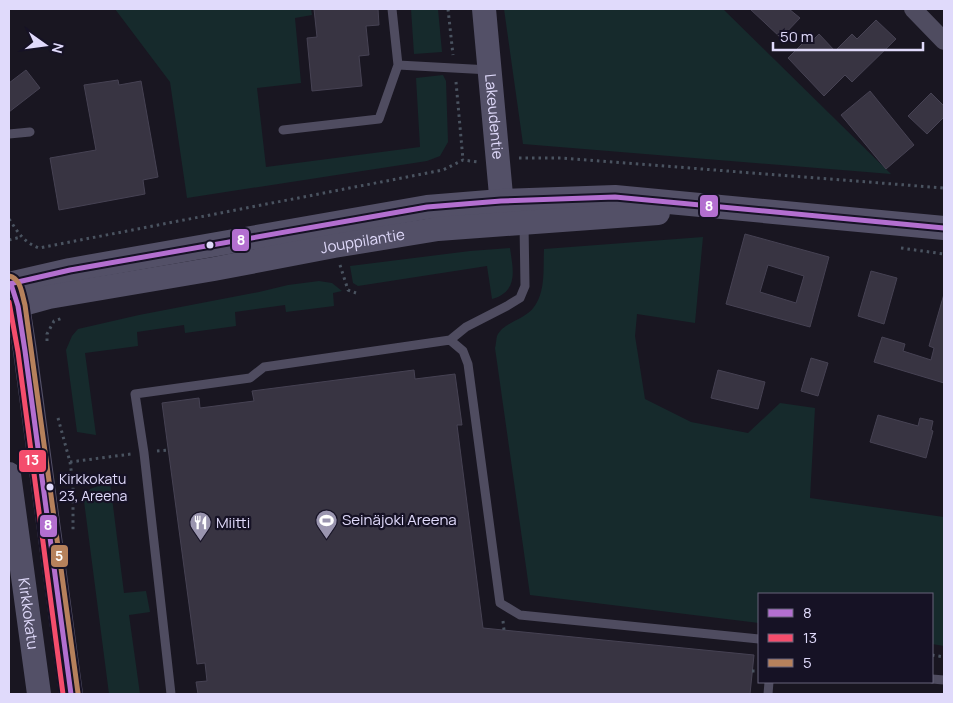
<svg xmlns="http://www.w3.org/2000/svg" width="953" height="703" font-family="Manrope,sans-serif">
  <rect width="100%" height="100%" fill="#191621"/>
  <!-- green -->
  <path fill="#162a2c" d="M115,9H311L312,15L295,18L301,83L257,88L266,167L420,147L416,78L443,75L446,81L448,142L440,156L427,161L187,198L170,82Z
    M411,9H438L442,52L414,54Z
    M504,9H723L891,174L523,144Z
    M703,237L695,323L637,314L635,336L645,399L691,422L748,433L780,403L815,408L810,498L944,517V646L932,644V594H759V623L530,595L495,348C496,345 496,340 497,336C503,322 525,320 534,307C546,291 543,268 544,249Z
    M510,248C513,270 519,291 492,299L487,266L358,286L353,283L350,266L470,251Z
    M319,281L332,283L342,291L333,293L334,306L286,312L285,305L235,312L236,326L185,333L184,325L137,332L138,346L85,353L96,435L77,432L66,350L72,336L78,329L139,315L259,292L288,285Z
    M110,482L124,593L146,591L150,612L129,615L140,694H109L84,501L90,489Z"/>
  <!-- building -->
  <path fill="#383442" stroke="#464253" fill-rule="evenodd" d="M314,9H378L379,25L366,26L369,55L359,56L362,86L312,91L307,38L317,37Z
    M750,9H789L800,18L781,38Z
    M876,20L896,39L852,82L845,75L824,96L788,58L809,37L813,40L819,34L835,51L852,34L857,39Z
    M26,70L40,88L9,112V83Z
    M118,80L119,85L141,81L158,177L143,180L145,194L59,210L50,158L96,150L84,85Z
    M870,91L914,145L886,169L841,115Z
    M931,93L944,106V117L927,134L908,116Z
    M745,234L829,257L810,327L726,304ZM768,265L804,276L796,303L760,292Z
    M871,271L897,278L884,324L858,316Z
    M944,294V383L874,362L882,337L905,344L903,351L931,360L934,348L929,346Z
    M811,358L828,363L818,396L801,391Z
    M414,370L415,379L455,374L462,425H457L483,628L754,655L750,694H198L196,682L207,681L205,663L197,664L162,403L199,398L200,408L254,401L252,391Z
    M718,370L765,382L758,409L711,398Z
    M878,415L918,426L920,418L933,421L931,430L933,431L926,458L870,442Z"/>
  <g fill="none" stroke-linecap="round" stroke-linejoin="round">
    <!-- path -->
    <path stroke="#4a5360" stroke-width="3" stroke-dasharray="2.5 4" stroke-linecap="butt" d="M448,9L453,55
      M456,82L463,160
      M519,158H562L944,188
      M9,219C18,232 23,242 39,248L443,170L463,160L478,162
      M9,240L21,237
      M901,248L944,254
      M340,265L348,290L356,293
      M47,341V334L54,321L63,318
      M58,418L70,462L73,484V532
      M157,451L168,450
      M70,462L131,454
      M503,621L504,630
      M932,655L944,657
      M752,671H759"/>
    <!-- lane -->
    <path stroke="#4f4c60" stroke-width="9" d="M392,9L398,65
      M283,130L379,119L398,65L490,70
      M9,134L30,132
      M450,340L466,327L507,306L520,298L525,286L524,223
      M932,679L944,680
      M171,694L144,453L135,394L250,378L264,367L450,340L463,351L468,364L500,603L520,615L759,639
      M768,694L769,682"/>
    <!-- street -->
    <path stroke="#4f4c60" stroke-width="18" d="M913,9L944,41"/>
    <!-- secondary -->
    <g stroke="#535067" stroke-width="24">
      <path id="s1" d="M484,9L503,217"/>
      <path d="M9,284L70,270L427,207L501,201L615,197L944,228"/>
      <path d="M13,290L18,306L25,351L71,694"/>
      <path id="s2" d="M9,308L49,297L214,269L334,246L438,229L658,213"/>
      <path id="s3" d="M9,474L39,694"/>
    </g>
    <defs>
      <path id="bus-1" d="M9,284L70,270L427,207L501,201L615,197L944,228
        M11,284L18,306L25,351L71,694"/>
      <path id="bus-2" d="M9,302L18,352L63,694"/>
      <path id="bus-3" d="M9,276C21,278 22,295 25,305L78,693"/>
    </defs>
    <!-- bus-1 casing -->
    <use href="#bus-1" stroke="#161225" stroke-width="9"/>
    <!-- bus-2 casing -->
    <use href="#bus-2" stroke="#161225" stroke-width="9"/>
    <!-- bus-3 casing -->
    <use href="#bus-3" stroke="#161225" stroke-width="9"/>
    <!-- bus-1 -->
    <use href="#bus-1" stroke="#b36fd0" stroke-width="5"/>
    <!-- bus-2 -->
    <use href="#bus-2" stroke="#f44d6c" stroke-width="5"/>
    <!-- bus-3 -->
    <use href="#bus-3" stroke="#b6815c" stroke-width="5"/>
  </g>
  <!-- icons -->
  <defs>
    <symbol id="stadium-pin" viewBox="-11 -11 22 30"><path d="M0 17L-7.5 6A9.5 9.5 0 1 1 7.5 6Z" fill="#9a95af" stroke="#161225"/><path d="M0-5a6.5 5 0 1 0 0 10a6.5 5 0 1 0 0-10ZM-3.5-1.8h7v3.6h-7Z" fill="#fff"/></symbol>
    <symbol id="restaurant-pin" viewBox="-11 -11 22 30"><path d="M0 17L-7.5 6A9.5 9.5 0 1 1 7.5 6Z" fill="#9a95af" stroke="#161225"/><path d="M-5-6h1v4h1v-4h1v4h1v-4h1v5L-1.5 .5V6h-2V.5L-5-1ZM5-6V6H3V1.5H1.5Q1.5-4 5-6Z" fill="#fff"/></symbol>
  </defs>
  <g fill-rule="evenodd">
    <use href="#stadium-pin" x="314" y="508" width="25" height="34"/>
    <use href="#restaurant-pin" x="188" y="510" width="25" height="34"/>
  </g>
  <!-- markers -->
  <g fill="#e0dafb" stroke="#161225" stroke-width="2">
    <circle cx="210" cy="245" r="4.5"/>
    <circle cx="50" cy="487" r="4.5"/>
  </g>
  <g text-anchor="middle" stroke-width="4.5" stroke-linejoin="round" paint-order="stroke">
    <!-- bus labels -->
    <g font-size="14" fill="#e0dafb" stroke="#161225" text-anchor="start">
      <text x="59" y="484">Kirkkokatu<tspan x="59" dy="17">23, Areena</tspan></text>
    </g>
    <!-- street labels -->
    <g font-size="15" fill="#e0dafb" stroke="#161225">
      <text dy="5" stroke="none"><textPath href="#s1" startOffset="108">Lakeudentie</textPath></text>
      <text dy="5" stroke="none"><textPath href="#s2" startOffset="360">Jouppilantie</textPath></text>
      <text dy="5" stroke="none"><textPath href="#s3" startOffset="141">Kirkkokatu</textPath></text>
    </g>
    <!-- poi labels -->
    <g font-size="15" fill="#e0dafb" stroke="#161225" text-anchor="start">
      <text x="342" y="525">Seinäjoki Areena</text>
      <text x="216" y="528">Miitti</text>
    </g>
  </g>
  <g stroke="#161225" stroke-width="2">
    <rect x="699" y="194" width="20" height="24" rx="5" fill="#b36fd0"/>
    <rect x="231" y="228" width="19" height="24" rx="5" fill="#b36fd0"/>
    <rect x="18" y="449" width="29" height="24" rx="5" fill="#f44d6c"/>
    <rect x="39" y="514" width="19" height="24" rx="5" fill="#b36fd0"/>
    <rect x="50" y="544" width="19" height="24" rx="5" fill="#b6815c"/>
  </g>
  <g font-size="14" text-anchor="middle" font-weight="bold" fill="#fff">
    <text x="709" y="211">8</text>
    <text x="241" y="245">8</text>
    <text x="32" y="465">13</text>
    <text x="48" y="530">8</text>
    <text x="59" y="561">5</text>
  </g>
  <!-- border -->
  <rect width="953" height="703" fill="none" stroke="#e0dafb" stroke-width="20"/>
  <!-- legend -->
  <rect x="758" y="593" width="175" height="90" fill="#161225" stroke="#67627b"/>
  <rect x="768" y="609" width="25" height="8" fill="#b36fd0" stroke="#67627b"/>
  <text x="803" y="618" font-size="15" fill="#e0dafb">8</text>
  <rect x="768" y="634" width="25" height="8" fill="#f44d6c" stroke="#67627b"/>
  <text x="803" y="643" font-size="15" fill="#e0dafb">13</text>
  <rect x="768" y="659" width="25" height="8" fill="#b6815c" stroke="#67627b"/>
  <text x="803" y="668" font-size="15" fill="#e0dafb">5</text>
  <!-- north arrow -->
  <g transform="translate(45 45) rotate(104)" stroke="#161225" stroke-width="4" paint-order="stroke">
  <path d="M0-4L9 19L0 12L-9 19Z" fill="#e0dafb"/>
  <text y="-8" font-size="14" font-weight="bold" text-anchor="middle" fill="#e0dafb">N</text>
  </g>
  <!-- scale -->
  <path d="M773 42v8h150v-8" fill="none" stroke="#e0dafb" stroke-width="2.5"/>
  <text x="780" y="42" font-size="15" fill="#e0dafb" stroke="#161225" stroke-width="4" paint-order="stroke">50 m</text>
</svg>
